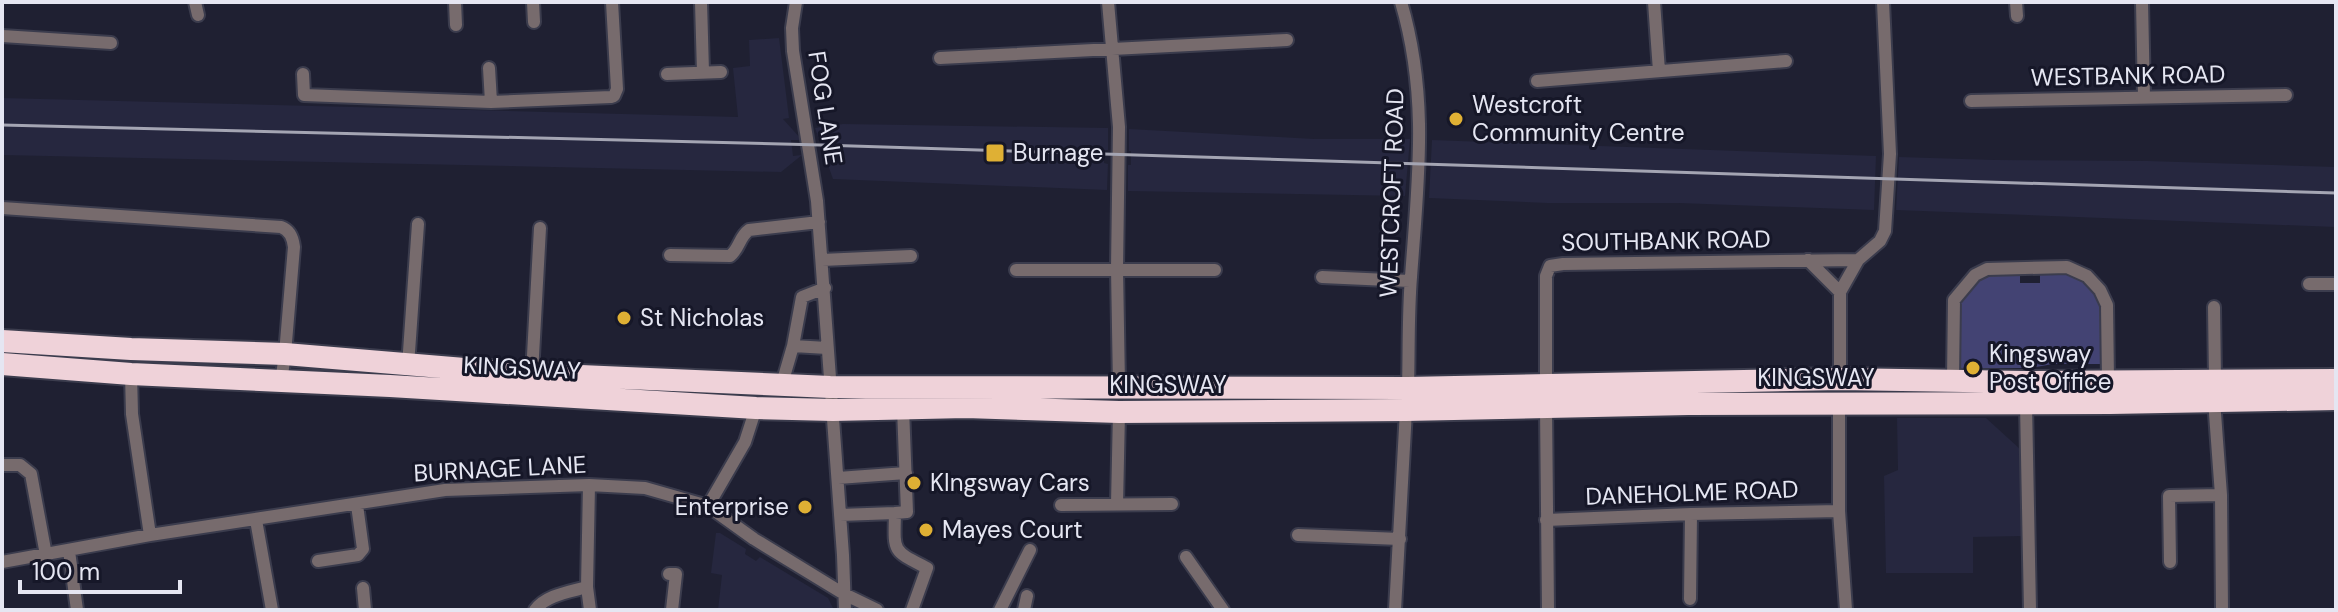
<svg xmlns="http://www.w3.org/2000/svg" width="2338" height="612" font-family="'DM Sans',sans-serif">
  <rect width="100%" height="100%" fill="#1f2032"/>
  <!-- built -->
  <path fill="#26273f" d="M779,38L789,118L783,119L802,140H791L793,156L802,155L781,172L2,155V98L738,117L733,68L750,66L749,40Z
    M843,124L1108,128V150H1104V163L1108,164L1107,190L833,179L815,128Z
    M1129,129L1314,139H1410L1405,196L1128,191V165H1131V151H1129Z
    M1432,140L1876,156L1874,210L1679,203H1548L1429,198Z
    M1899,157L1995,160L2148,161L2336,167V227L1896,210Z
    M1897,418H1986L2020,449L2021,536L1973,537V573H1886L1884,476L1898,470Z
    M716,533H720L746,549L745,554L756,561L760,557L828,598L834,610H718L722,575L711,573Z"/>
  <!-- green -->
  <path fill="#434373" d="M2040,273C2050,273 2063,271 2072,274C2110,286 2102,334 2101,364H2053L2031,368H1960L1961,301C1983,274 1985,275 2020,274V283H2040Z"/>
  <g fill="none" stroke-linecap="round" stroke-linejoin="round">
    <defs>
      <path id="street" d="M195,2L198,15
        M455,2L456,25
        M533,2L534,22
        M701,2L703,72
        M796,2L792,28L793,51L817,201L843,555L845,610
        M1108,2L1119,127L1117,269L1119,386
        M1401,2C1429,97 1418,180 1411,277C1408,314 1409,351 1408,388
        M1654,2L1659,71
        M2016,2L2017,16
        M2142,2L2144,97
        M2,36L111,43
        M940,58L1287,40
        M489,68L491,102
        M303,74L304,95L491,102L611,97L614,96L617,89L612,2
        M667,74L721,72
        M1537,81L1786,61
        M1971,101L2286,95
        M2,208L281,227C290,230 293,238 294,247L285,354L281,382
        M670,255L730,256C740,248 739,237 749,230L819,222
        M822,260L911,256
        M1808,260L1840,292
        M1016,270H1215
        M1322,277L1410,281
        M2309,284H2336
        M2214,307L2215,379
        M793,346L827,348
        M408,366L418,224
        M131,374L132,414L150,535
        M532,374L540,228
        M1840,379V292L1858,260L1880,241L1885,231L1890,154L1883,2
        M1953,380L1954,300L1975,275L1987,269L2067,267L2087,276L2100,290L2107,305L2108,381
        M1546,386V276L1550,266L1563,264L1858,260
        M781,387L793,346L802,297L825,288
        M2214,400L2221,495L2222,610
        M2026,404L2030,610
        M1839,405V511L1846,610
        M1546,407L1548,610
        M2,465H20L31,474L46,555
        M838,478L906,473
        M589,485L587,587L590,610
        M1117,504L1119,412
        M1061,505L1172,504
        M708,506L745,442L756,408
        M895,513L907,512L903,408
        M840,515L895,513C894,553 892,550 927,568L912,610
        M256,520L272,610
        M1546,520L1691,514L1839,511
        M1298,535L1400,539
        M69,551L77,610
        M1186,557L1223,610
        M318,561L358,555L363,549L357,505
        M2,562L150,535L445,490L589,485L645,488L708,506L754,539L844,594L877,610
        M2170,562L2169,496L2221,495
        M669,574H676L672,610
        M363,588L365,610
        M1690,599L1691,514
        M535,610C546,595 569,592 587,587
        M1000,610L1030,550
        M1024,610L1027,596
        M1395,610L1406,410"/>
      <path id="highway" d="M2,341L131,349L285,354L512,373L830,387L1408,388L1840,379L2026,382L2336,380
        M2,364L131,374L390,386L756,408L833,410L966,407L1119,412L1406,410L1688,404L2110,403L2336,399"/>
    </defs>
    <!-- street casing -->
    <use href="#street" stroke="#3b3c4d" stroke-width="16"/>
    <!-- highway casing -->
    <use href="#highway" stroke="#3b3c4d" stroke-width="26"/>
    <!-- street -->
    <use href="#street" stroke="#776b6d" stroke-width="12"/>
    <!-- highway -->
    <use href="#highway" stroke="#efd2d9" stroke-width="22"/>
    <!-- rail -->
    <path stroke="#a4a5b3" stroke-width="3" d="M2,125L821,145L2336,193"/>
  </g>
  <!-- markers -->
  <g fill="#dfb034" stroke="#161728" stroke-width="3">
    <circle cx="1456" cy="119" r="8"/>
    <rect x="985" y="143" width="20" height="20" rx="4"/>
    <circle cx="624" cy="318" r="8"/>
    <circle cx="1973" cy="368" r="8"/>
    <circle cx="914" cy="483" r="8"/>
    <circle cx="805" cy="507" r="8"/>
    <circle cx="926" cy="530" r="8"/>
  </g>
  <g text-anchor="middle" stroke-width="6" stroke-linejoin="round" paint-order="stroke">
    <!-- street labels -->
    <g font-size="24" fill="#e5e6f2" stroke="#161728">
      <text transform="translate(2128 76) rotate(-1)" y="8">WESTBANK ROAD</text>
      <text transform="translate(825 108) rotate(81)" y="8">FOG LANE</text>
      <text transform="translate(1392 193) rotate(-88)" y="8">WESTCROFT ROAD</text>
      <text transform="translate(1666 241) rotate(-1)" y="8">SOUTHBANK ROAD</text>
      <text transform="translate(522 368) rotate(3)" y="8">KINGSWAY</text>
      <text x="1816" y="386">KINGSWAY</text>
      <text x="1168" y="393">KINGSWAY</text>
      <text transform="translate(500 469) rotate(-3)" y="8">BURNAGE LANE</text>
      <text transform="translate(1692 493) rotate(-2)" y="8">DANEHOLME ROAD</text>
    </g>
    <!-- poi labels -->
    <g font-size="24" fill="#e5e6f2" stroke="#161728" text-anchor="start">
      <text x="1472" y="113">Westcroft<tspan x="1472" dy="28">Community Centre</tspan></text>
      <text x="1013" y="161">Burnage</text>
      <text x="640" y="326">St Nicholas</text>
      <text x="1989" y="362">Kingsway<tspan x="1989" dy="28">Post Office</tspan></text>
      <text x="930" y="491">KIngsway Cars</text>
      <text x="789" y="515" text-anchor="end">Enterprise</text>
      <text x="942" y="538">Mayes Court</text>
    </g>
  </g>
  <!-- border -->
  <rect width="2338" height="612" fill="none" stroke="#e5e6f2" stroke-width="8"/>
  <!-- scale -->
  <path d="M20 580v12h160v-12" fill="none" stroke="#e5e6f2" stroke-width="4"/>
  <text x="32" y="580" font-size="24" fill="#e5e6f2" stroke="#161728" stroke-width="6" paint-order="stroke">100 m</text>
</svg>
